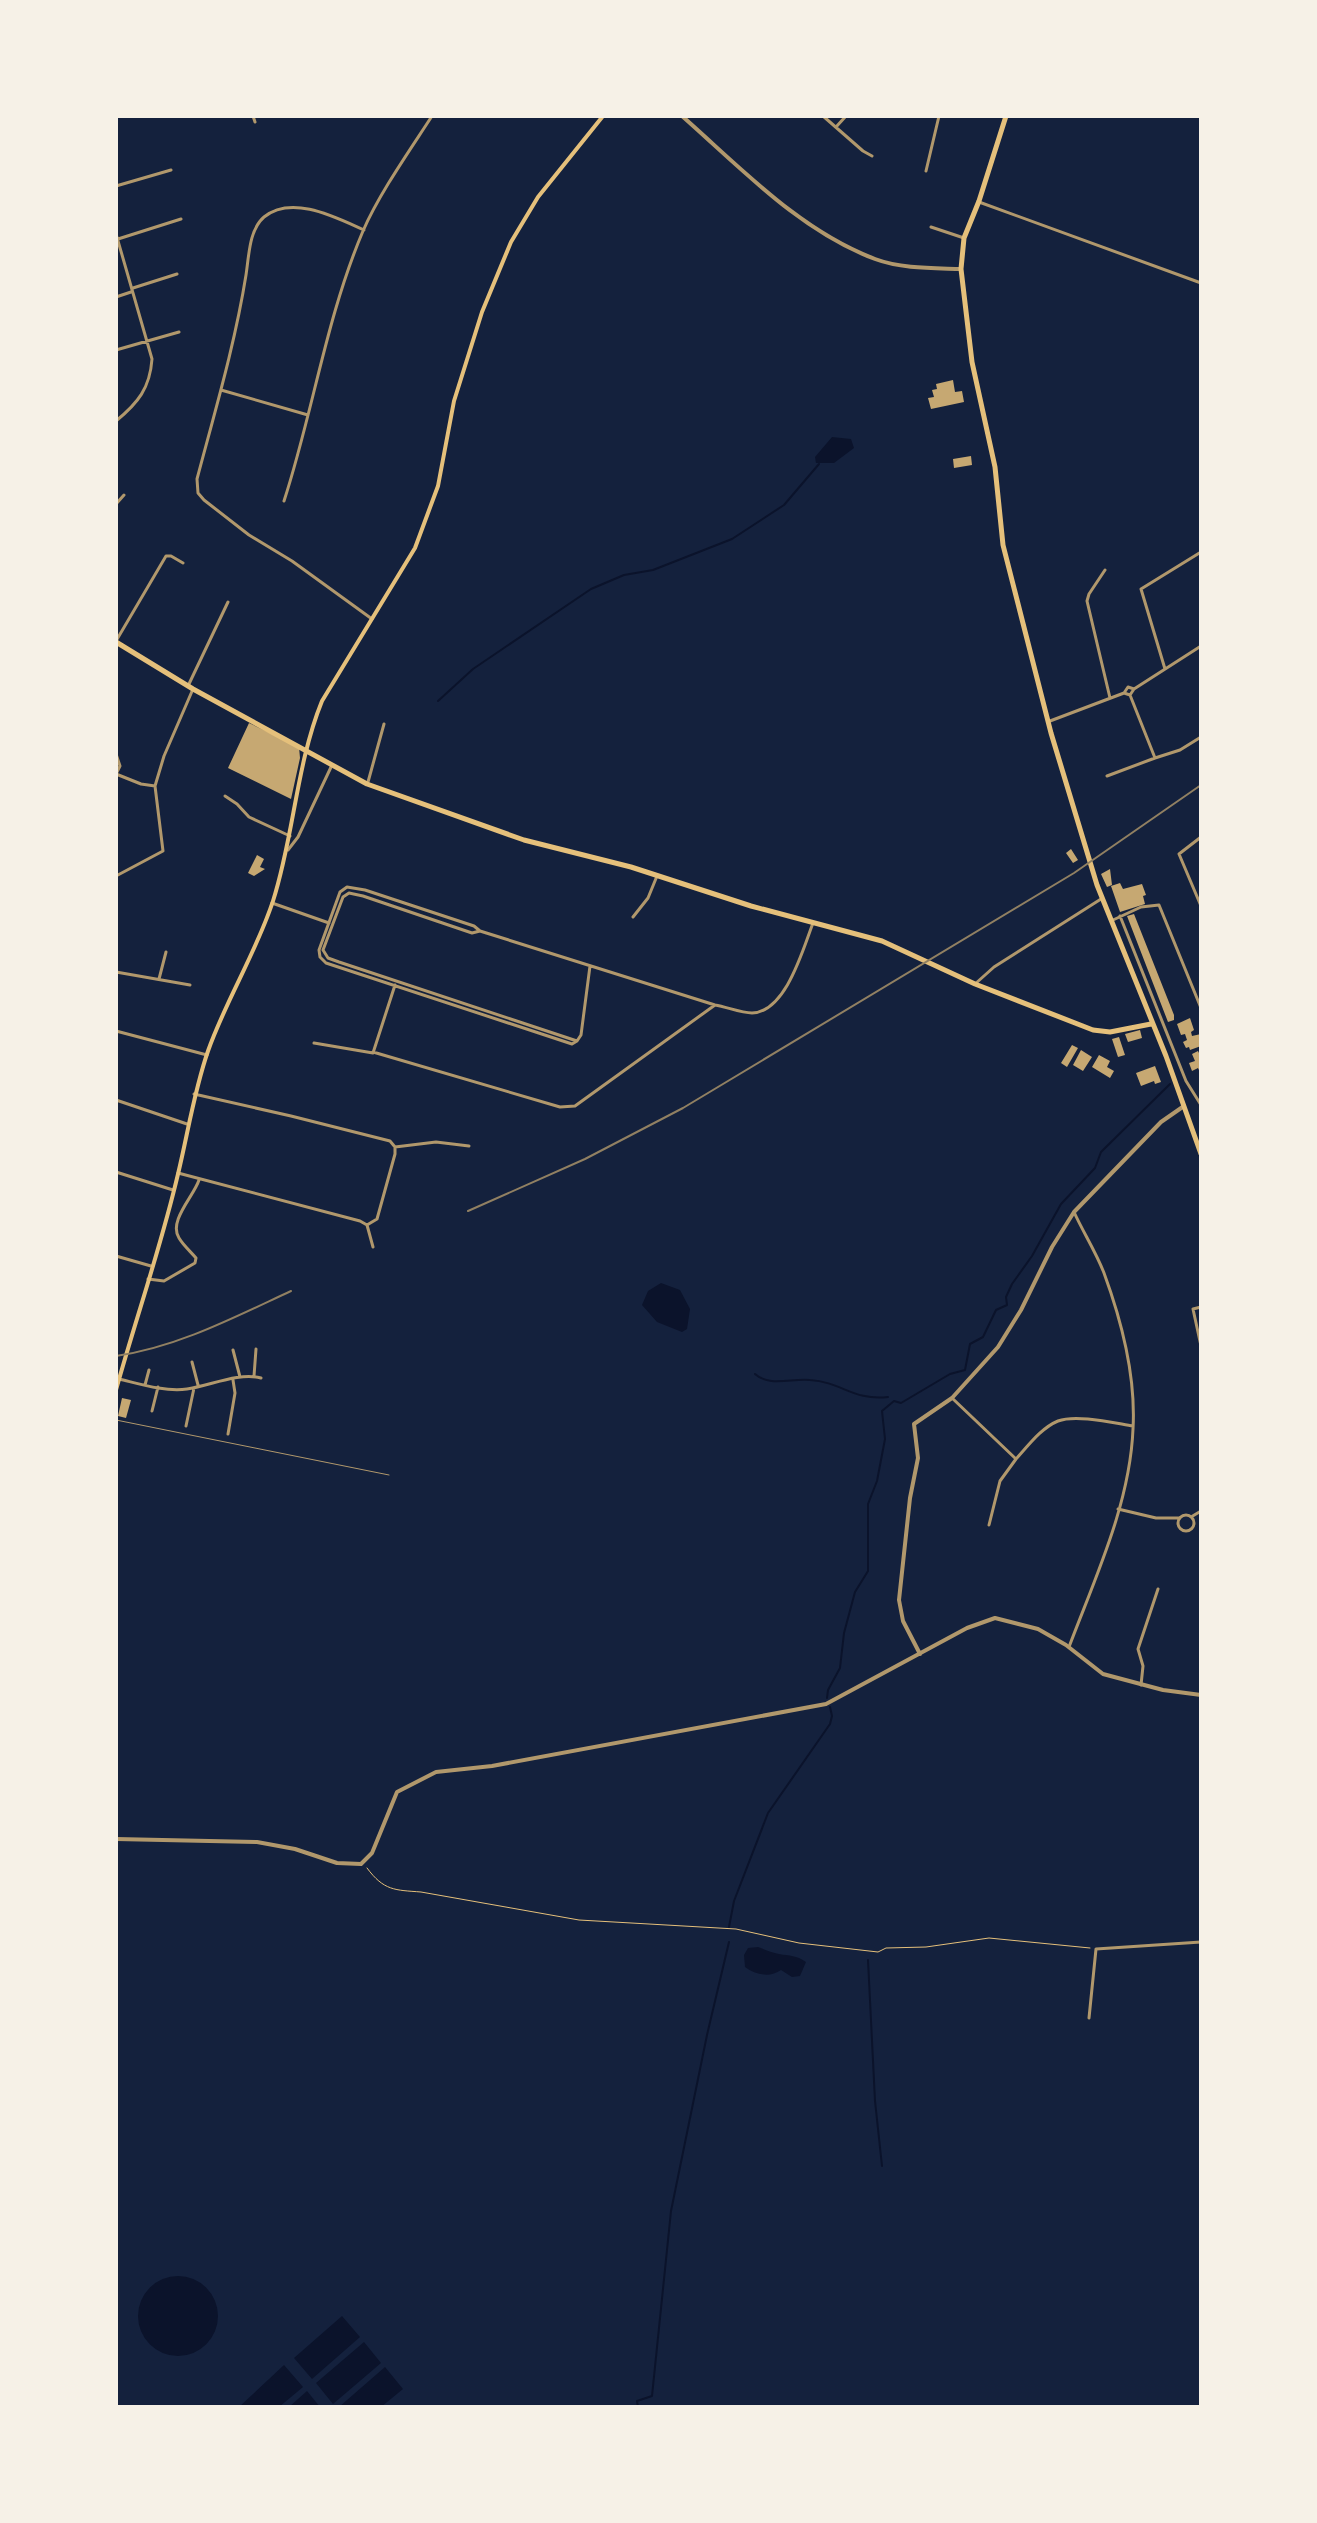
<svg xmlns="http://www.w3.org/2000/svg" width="1317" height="2523" font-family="'DM Sans',sans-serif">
  <rect width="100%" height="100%" fill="#14213d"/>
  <!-- water -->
  <path fill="#0b132b" d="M832,437L851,439L854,448L834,463H816L815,457Z
    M661,1283L680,1290L690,1309L687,1329L682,1332L657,1322L642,1305L648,1291Z
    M758,1947C764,1949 772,1953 779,1954C790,1956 796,1955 806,1962L800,1976L792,1977L781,1970C770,1978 756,1975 745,1967L744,1955L748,1948Z
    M138 2316a40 40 0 1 1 80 0a40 40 0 1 1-80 0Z
    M342,2316L360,2337L312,2379L294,2358Z
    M364,2342L381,2363L333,2404L316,2383Z
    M284,2365L303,2387L279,2407H239Z
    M385,2367L403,2389L381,2407H339Z
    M307,2391L320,2407H289Z"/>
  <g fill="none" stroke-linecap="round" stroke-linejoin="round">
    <!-- stream -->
    <path stroke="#0b132b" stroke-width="2" d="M438,701L473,669L591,589L624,575L653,570L732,539L784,505L819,464
      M755,1374C769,1387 792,1378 810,1380C842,1382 853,1401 888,1397
      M827,1698L828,1690L840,1668L844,1633L855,1592L868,1571V1504L877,1481L885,1439L882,1411L894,1401L901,1403L950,1374L965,1370L970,1344L983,1337L996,1310L1007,1305L1006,1297L1012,1284L1032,1256L1061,1204L1095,1168L1101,1152L1170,1084
      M729,1927L734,1901L768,1813L830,1724L832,1716L830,1707
      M868,1960L875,2101L882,2166
      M638,2407L637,2401L652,2396L671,2211L707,2035L729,1942"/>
  </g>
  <!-- building -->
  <path fill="#c6a872" d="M953,380L955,392L962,391L964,402L931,409L928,398L934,397L932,390L937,389L936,384Z
    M971,456L972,465L954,468L953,459Z
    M249,723L299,747L300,758L291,799L228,768Z
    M1071,849L1078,860L1073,863L1066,853Z
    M257,855L264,859L260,867L265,869L254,876L248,873Z
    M1110,869L1112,885L1107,887L1101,874Z
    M1120,883L1123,889L1142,884L1146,895L1143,896L1145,904L1120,912L1111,886Z
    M1134,914L1174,1015V1020L1168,1022L1127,916Z
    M1190,1018L1194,1030L1191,1032L1192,1036L1201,1034V1046L1190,1050L1189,1047L1186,1048L1183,1042L1187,1040L1185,1034L1181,1035L1177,1024Z
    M1140,1030L1142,1038L1128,1042L1125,1034Z
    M1119,1037L1125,1055L1118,1057L1112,1039Z
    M1072,1045L1078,1048L1067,1067L1061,1063Z
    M1081,1050L1092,1057L1083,1071L1073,1065Z
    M1198,1051L1201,1057V1074L1198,1068L1192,1071L1189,1063L1195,1061L1192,1054Z
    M1099,1055L1110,1061L1107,1067L1114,1071L1110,1078L1092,1067Z
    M1155,1066L1161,1082L1155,1084L1154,1081L1141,1086L1136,1073Z
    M122,1398L131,1400L126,1418L118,1416Z"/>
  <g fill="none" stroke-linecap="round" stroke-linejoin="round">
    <!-- path -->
    <path stroke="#e5c07b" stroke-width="1" d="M367,1868C384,1891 395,1890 421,1892L579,1920L736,1929L799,1943L878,1952L886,1948L926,1947L989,1938L1090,1948"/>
    <!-- service -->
    <path stroke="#b1986c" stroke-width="1" d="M116,1420L389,1475"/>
    <!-- minor -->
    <path stroke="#b1986c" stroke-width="3" d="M173,116H177
      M253,116L255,122
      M823,116L863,151L872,156
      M836,127L846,116
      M926,171L939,116
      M116,186L171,170
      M979,202L1201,283
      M931,227L964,238
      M364,230C337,218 292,194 264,217C249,230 249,256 246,275C235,344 215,411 197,479L198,493L204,500L249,535L292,561L372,619
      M116,234L152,359C150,388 138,403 116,421
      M118,239L181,219
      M133,288L177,274
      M116,297L131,292
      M116,350L179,332
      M221,390L308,415
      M284,501C313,412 326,318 363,231C379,194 410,150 432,116
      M116,504L124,495
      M1105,570L1089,594L1087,601L1110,698
      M116,641L166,556H171L183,563
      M1165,669L1141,589L1201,552
      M188,686L228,602
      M1134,689L1201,646
      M1130,695L1155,758L1180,750L1201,737
      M1050,721L1124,693L1130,695L1134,689L1128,687L1124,693
      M116,754L120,766L116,774
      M116,774L141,784L155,786
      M1107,776L1155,758
      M368,782L384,724
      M225,796L237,804L249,817L290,836
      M1201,837L1179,854L1201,906
      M288,850L298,837L332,765
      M116,876L163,851L155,786L164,756L193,689
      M272,903L329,923
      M1120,916L1186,1081L1201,1105
      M633,917L648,898L657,876
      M1113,920L1141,907L1159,905L1201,1008
      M480,931L472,933L363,896L349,893L343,897L323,950L328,958L339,962L577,1041L581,1035L590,966
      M116,972L190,985
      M159,979L166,952
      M975,984L994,967L1101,899
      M116,1031L207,1055
      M577,1041L572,1044L326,963L320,957L319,950L340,892L347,887L365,890L474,926L480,931L715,1005C727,1007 741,1013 752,1013C786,1012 803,949 813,923
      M314,1043L373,1053L395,985
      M373,1052L560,1107L575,1106L715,1005
      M194,1094L291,1116L390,1141L395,1147V1154L377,1219L367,1225
      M116,1100L187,1124
      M395,1147L436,1142L469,1146
      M116,1172L173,1190
      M178,1173L360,1221L367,1225L373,1247
      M116,1256L151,1266
      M148,1279L164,1281L195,1263L196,1258C191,1252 183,1245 179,1238C168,1221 194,1196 199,1180
      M1201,1307L1193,1309L1201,1346
      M233,1350L240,1377
      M192,1362L198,1385
      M254,1376L256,1349
      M119,1379C140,1384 165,1392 187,1389C209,1386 239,1372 261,1378
      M145,1385L149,1370
      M952,1398L1016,1459C1028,1446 1041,1428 1058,1421C1076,1414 1114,1423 1133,1426
      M152,1411L158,1387
      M186,1426L194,1388
      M228,1434L235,1393L233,1380
      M1118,1509L1156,1518H1179
      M1178 1523a8 8 0 1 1 16 0a8 8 0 1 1-16 0Z
      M1191,1517L1201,1511
      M989,1525L1000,1481L1016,1459
      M1069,1647C1095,1578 1130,1504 1133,1429C1136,1377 1122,1322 1104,1273C1096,1252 1083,1232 1074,1212
      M1141,1685L1143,1666L1138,1649L1158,1589
      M1089,2018L1096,1949L1201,1942"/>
    <!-- tertiary -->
    <path stroke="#b1986c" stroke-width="4" d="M682,116C741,168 800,231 875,259C902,269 933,268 961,269
      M920,1654L903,1621L899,1600L910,1498L918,1458L914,1424L952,1398L998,1347L1021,1310L1052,1247L1074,1212L1161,1122L1184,1106
      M116,1839L257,1842L295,1849L337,1863L361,1864L372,1853L397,1792L436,1772L492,1766L826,1704L967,1628L995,1618L1038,1629L1066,1645L1103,1674L1163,1690L1201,1695"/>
    <!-- secondary -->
    <path stroke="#e5c07b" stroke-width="4" d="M116,1390C136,1318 161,1247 178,1174C188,1133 194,1091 208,1051C226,1000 256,953 273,901C294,836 296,765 322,701L415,548L438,486L454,401L482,312L511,242L538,197L603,116"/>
    <!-- primary -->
    <path stroke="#e5c07b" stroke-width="5" d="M1006,116L979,201L964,238L961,269L972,362L995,467L1003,545L1051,733L1097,885L1166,1056L1201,1154
      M116,642L193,689L367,784L524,840L631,867L751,906L882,941L975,984L1093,1030L1110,1032L1151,1024"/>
    <!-- rail -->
    <path stroke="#918062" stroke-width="2" d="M468,1211L585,1159L683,1108L1074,873L1201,785
      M116,1356C178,1347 235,1317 291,1291"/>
  </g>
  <!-- border -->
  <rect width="1317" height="2523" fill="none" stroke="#f6f1e7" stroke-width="236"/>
</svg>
